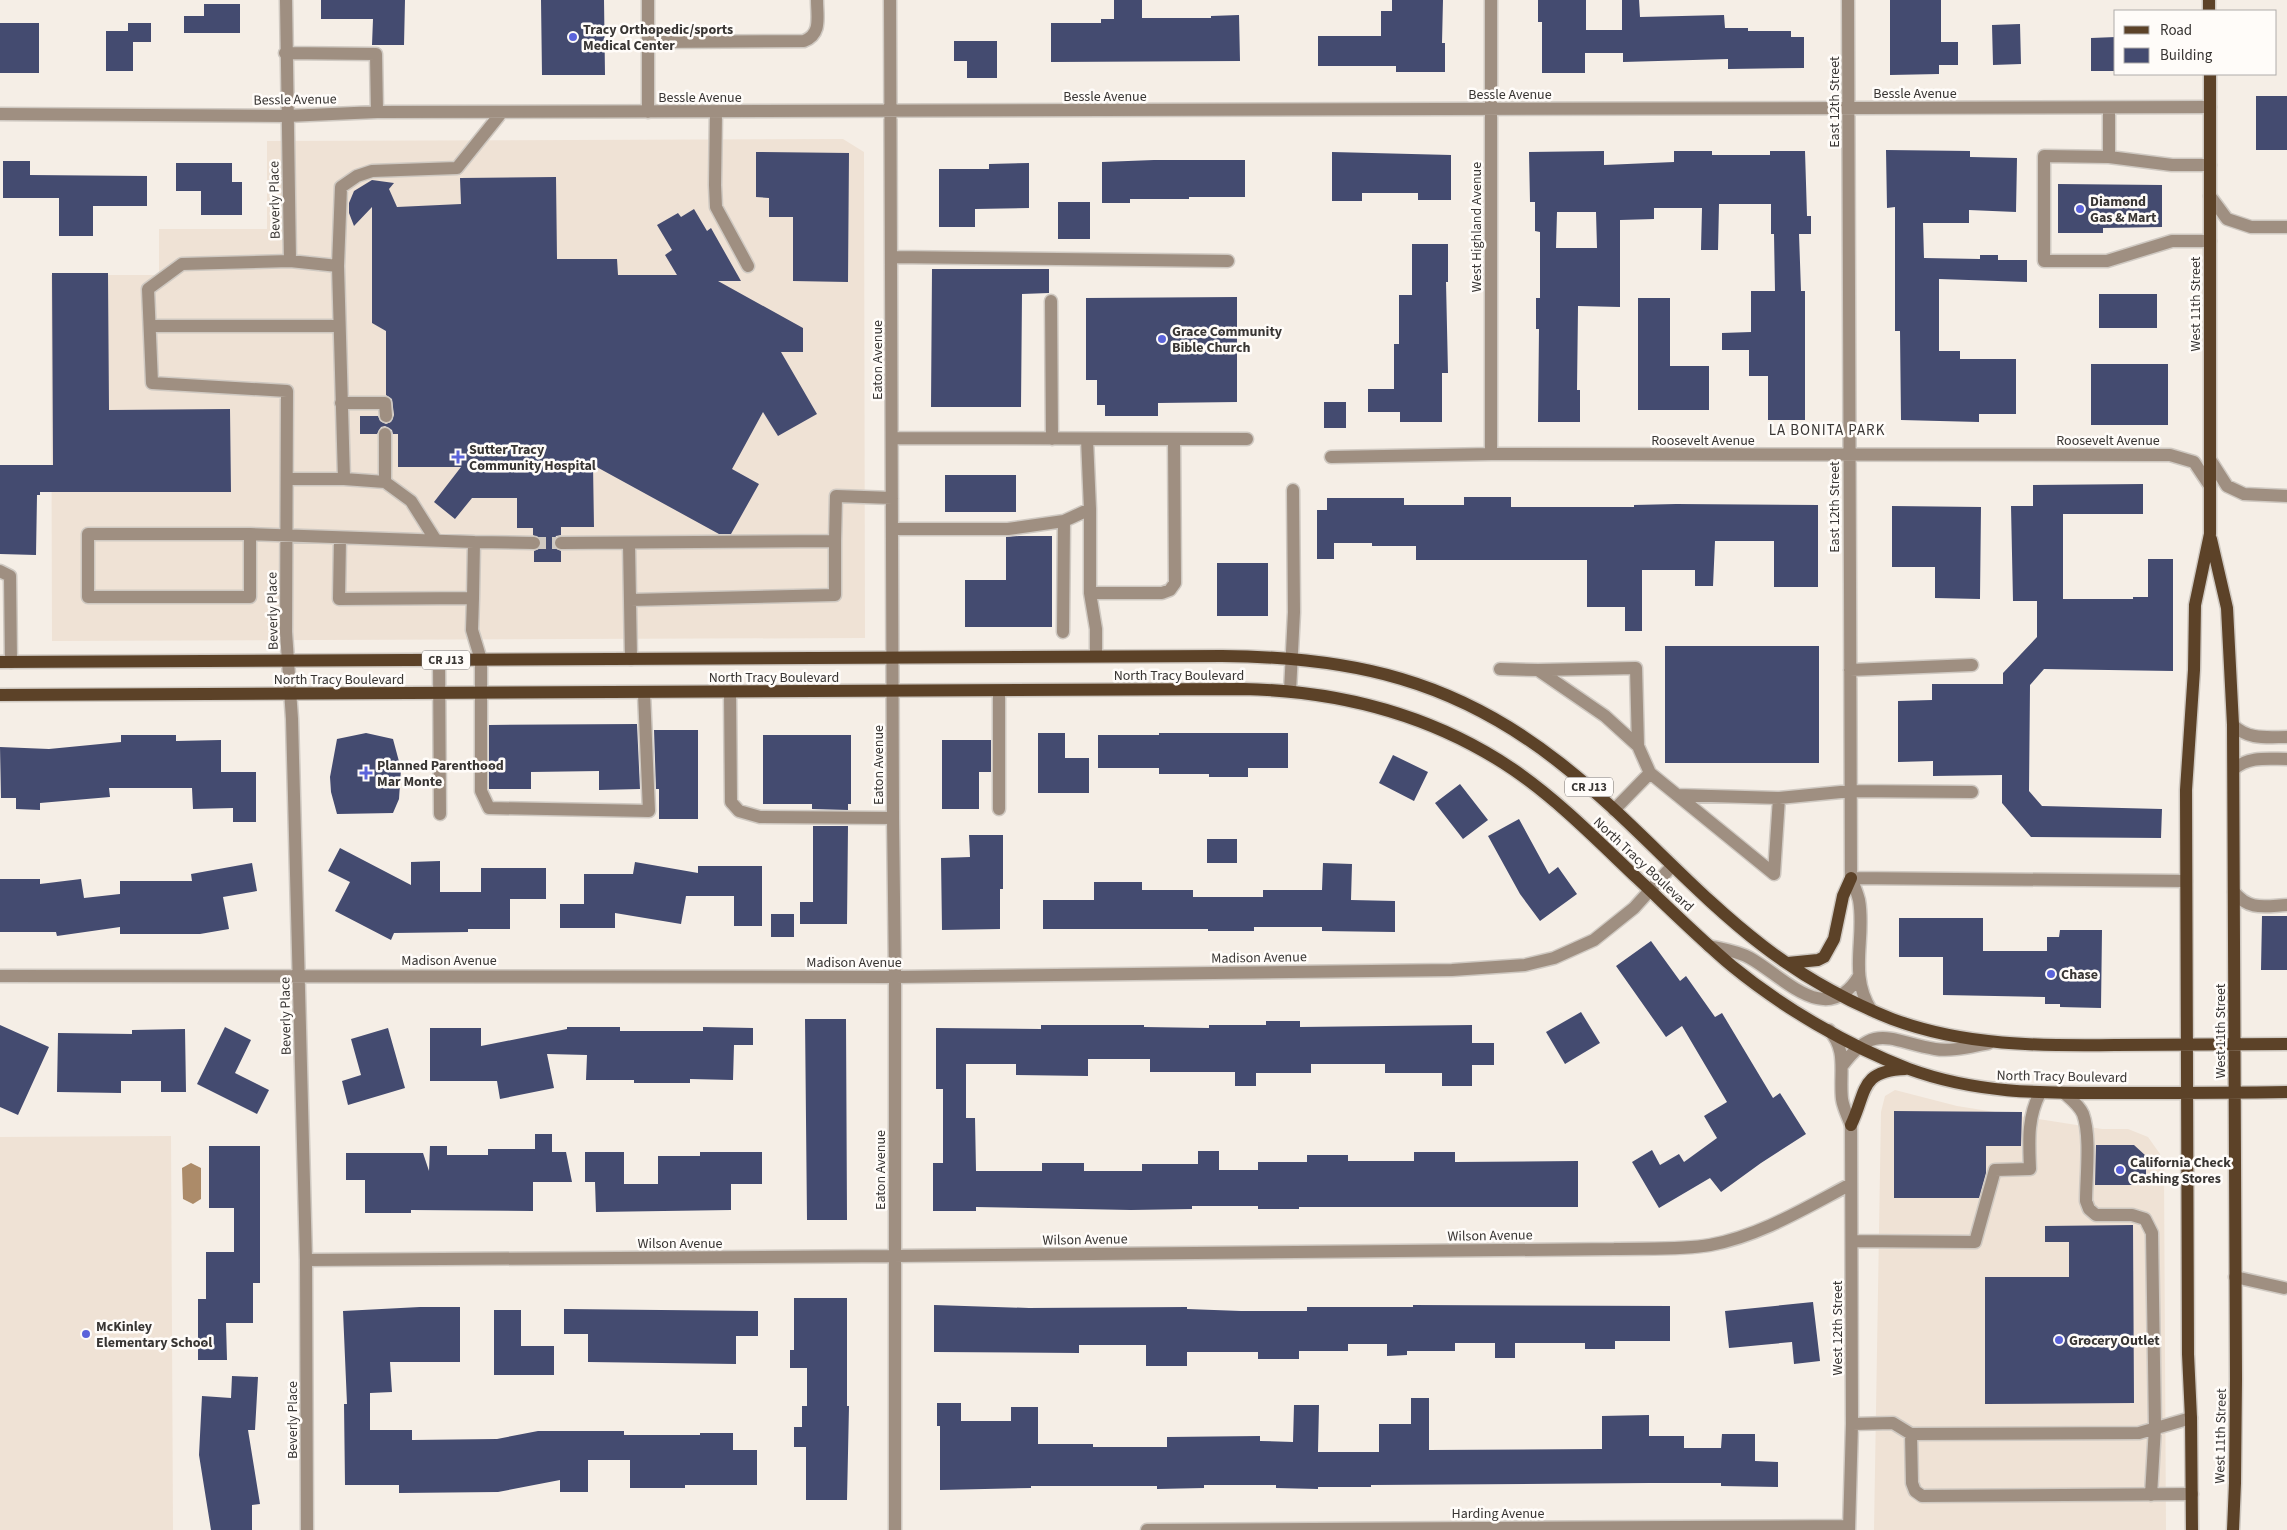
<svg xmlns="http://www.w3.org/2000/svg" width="2287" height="1530" font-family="'Source Sans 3',sans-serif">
  <rect width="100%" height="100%" fill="#f5eee6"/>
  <!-- built -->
  <path fill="#efe2d5" d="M843,139L864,152L865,638L52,641L51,275H159V229H267V141Z
    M1895,1090L1957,1106L2102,1129H2128L2148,1137L2160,1154L2164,1171L2166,1530H1874L1881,1112L1885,1096Z
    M171,1136L173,1530H0V1137Z"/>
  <!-- water -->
  <path fill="#ac8b69" d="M191,1163L201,1168V1199L193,1204L183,1199L182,1168Z"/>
  <!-- building -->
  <path fill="#444b70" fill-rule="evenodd" d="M321,0H405L404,45H372L373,19H321Z
    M541,0H604L605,75H542Z
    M1114,0H1142V18H1211V16L1239,15L1240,61L1051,62V23H1101V19H1114Z
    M1392,0H1443L1442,43H1445V72H1396V66H1318V36H1381V11H1392Z
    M1538,0H1586V30H1622V0H1639L1640,17L1724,15L1725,28H1748V31H1791V37H1804V68L1728,69V59L1623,62V53H1585V73H1542V22H1538Z
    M1890,0H1941V42H1958V65H1939V74L1890,75Z
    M204,4H240V33H184V16H204Z
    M0,23H39V73H0Z
    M128,23H151V42H133V71H106V31H128Z
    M2020,24L2021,64L1993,65L1992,25Z
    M2116,37V71H2091V38Z
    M954,41H997V78H967V61H954Z
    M2256,96H2287V150H2256Z
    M1886,150L1970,151V157L2017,158L2016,212L1969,210V223H1923L1924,258L1980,259V255H1998V260H2027V282L1939,279V351H1960V359H2016V414H1979V422L1901,420L1900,331H1895V207L1887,208Z
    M1604,151V165L1674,162V151H1712V155H1770V151H1805L1807,216H1811V234H1799L1801,291H1805V420H1768V376H1749V350H1722V333L1751,332V291H1775L1774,234H1771V204H1719L1718,250H1701L1702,208H1654V219L1620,220V307L1578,306L1577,390H1580V422H1538L1539,329H1536V298H1540V232L1535,231V202H1530L1529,152ZM1557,212H1596L1597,248H1556Z
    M756,152L849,153L848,282L793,281V217H769V198L756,197Z
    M1332,152L1451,155V200H1418V193H1362V201H1332Z
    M1154,160H1245V197H1189V199H1130V203H1102V162Z
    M3,161H30V175L147,176V206H93V236H59V198H3Z
    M176,163H232V182H242V215H201V191H176Z
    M1029,163V208L975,209V227H939V169H989V164Z
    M556,177L557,259H617L618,275H677L665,255L672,250L657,225L678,213L681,217L694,209L707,231L711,228L741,281H718L803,328V352H781L817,414L778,436L763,412L732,469L759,484L731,534H719L593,465L594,527H561V535L556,536L553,543L554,548L561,551V562H534V551L541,548V540L533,535V528H517V498H472L455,519L434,502L461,467H398V434H393L392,430L385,426L381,427L377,434H360V416H378L380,421L386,424L391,422L394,415L392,399L386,395V331L372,323V207L354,226L349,213V203L354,191L372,180L394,183L389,189L397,207L461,204L460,178Z
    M2058,184L2162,185V227L2103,228V233H2058Z
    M1058,202H1090V239H1058Z
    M1412,244H1448V282H1446L1448,373H1442V422H1400V412H1368V389H1394V344H1399V295H1412Z
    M932,269H1049V293L1022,294L1021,407H931Z
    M52,273H108L109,410L230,409L231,492H40V495H37L36,555L0,554V465H53Z
    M2099,294H2157V328H2099Z
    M1237,297V402L1158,403V416H1105V405H1097V380H1086V298Z
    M1638,298H1670V366H1709V410H1638Z
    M2091,364H2168V425H2091Z
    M1324,402H1346V428H1324Z
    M945,475H1016V512H945Z
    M2143,484V514H2063V599H2133V597H2148V559H2173V671L2044,669L2030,685L2029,791L2042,806L2162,809L2161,838L2031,837L2002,803V775L1933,776V761L1898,762V701L1932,700V684H2003V673L2037,637V601H2013L2011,506H2033V485Z
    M1464,497H1511V507H1634V505L1676,504L1818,505V587H1774V541H1715L1713,586H1695V570H1642V631H1625V607H1587V560H1416V546H1372V543H1334V559H1317V510H1327V498H1404V505H1464Z
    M1892,506L1981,507L1980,599L1935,598V567H1892Z
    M1019,536H1052V627H965V580H1006V537Z
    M1217,563H1268V616H1217Z
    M1665,646H1819V763H1665Z
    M637,724L640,789L599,790V771L531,772V789H489V725Z
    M654,730H698V819H659V789H656Z
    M366,733L393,739L401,769L399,799L393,813L337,814L331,792L330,777L337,739Z
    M1038,733H1065V758H1089V793H1038Z
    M1159,733H1288V768H1248V777H1209V774H1159V768H1098V735H1159Z
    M121,735H176V741L221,740V772H256V822H233V808L193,809L192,788H109L110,797L40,803V810L16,809V798H1L0,747L49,749L121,742Z
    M763,735H851V804H848V810L812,809V804H763Z
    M942,740H991V772H979V809H942Z
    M1393,755L1428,772L1414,801L1379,783Z
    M1460,784L1488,820L1463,839L1435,803Z
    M1519,819L1549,874L1558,867L1577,894L1540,921L1520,894L1488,836Z
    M813,826H848L847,924H800V902H813Z
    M969,835H1003V889H1000V929L942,930L941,858L970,857Z
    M1207,839H1237V863H1207Z
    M340,848L411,885V862L440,861V892H481V868H546V899H510V929H468V932L394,933L391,940L335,911L350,882L328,871Z
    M635,862L698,873V866H762V926H734V896H686L681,924L615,913V928H560V904H584V874H633Z
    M252,863L257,891L223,897L229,929L200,934H120V927L57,936L56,932H0V879H40V884L81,879L84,898L120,894V881H192L191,874Z
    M1323,863L1352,864L1351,900L1395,901V932L1322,931V927H1254V931H1208V929H1043V900H1094V882H1142V890H1193V897H1263V890H1322Z
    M771,914H794V937H771Z
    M2262,916H2287V970H2261Z
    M1899,918H1983V951H2047V937H2059L2060,930H2102L2101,1008L2060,1007V1004H2045V997L1943,995V957H1899Z
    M1651,941L1680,981L1686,976L1715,1017L1722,1013L1773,1098L1780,1093L1806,1134L1761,1163L1721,1192L1710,1178L1659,1208L1632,1162L1652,1150L1660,1165L1679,1154L1684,1162L1717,1138L1704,1116L1727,1102L1682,1026L1666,1037L1616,966Z
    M1581,1012L1600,1043L1565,1064L1546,1032Z
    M805,1019H846L847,1220H807Z
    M1266,1021H1300V1027L1472,1025V1043H1494V1065H1472V1086H1442V1073H1385V1064H1311V1073H1256V1086H1235V1072H1150V1059H1088V1076L1016,1075V1064H966V1118H975L976,1171H1042V1163H1084V1171H1142V1164H1198V1151H1219V1170H1258V1162H1307V1155H1348V1161H1414V1152H1455V1162L1578,1161V1207H1299V1209H1258V1206H1192V1209L1131,1210L976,1207V1211H933V1163H943V1089H936V1028L1041,1029V1025H1144V1027L1209,1028V1025H1266Z
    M0,1025L49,1047L18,1115L0,1107Z
    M225,1027L251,1040L235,1073L269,1090L257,1114L197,1084Z
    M567,1027H620V1031H703V1027L753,1028V1045H734L733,1080L690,1079V1083H634V1080H586L587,1055L547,1054L554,1088L500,1099L497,1081H430V1028H481V1046L567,1029Z
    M388,1028L405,1088L348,1105L342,1081L361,1075L351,1039Z
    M185,1029L186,1092H161V1081H121V1093L57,1092L58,1033L132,1034V1030Z
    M1894,1111L2022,1112L2021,1146H1986V1173L1979,1198H1894Z
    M535,1134H552V1152H566L572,1182H533V1211L411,1210V1213H365V1180H346V1153H423L429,1171L430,1146H447V1155H488V1149H535Z
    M2096,1145H2134L2146,1156V1185H2095Z
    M209,1146H260V1283H253V1323H226L227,1360H198V1299H206V1252H234V1208H209Z
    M585,1152H624V1184H658V1156H700V1152H762V1184H731V1210L596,1212L595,1182H585Z
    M2133,1225L2134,1403L1985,1404V1277H2069V1242H2045V1226Z
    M794,1298H847V1406H849L847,1500H806V1447H794V1427H802V1406H807V1368H790V1350H794Z
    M1813,1302L1820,1361L1794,1364L1792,1342L1729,1348L1725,1311Z
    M934,1305L1029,1308L1187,1307V1309L1241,1311H1307V1307H1413V1305L1670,1306V1341H1615V1349H1585V1343H1515V1358H1495V1343H1455V1351H1407V1355L1387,1356V1344H1348V1351H1299V1359H1258V1352H1187V1366H1146V1345H1079V1353L934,1352Z
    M420,1307H460V1362H390L392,1392L370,1393V1430H412V1440L497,1439L538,1431H624V1435H700V1433H733V1450H757V1485H685V1488H630V1460H588V1492H560V1480L498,1492L399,1493V1485H345L344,1404H347L343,1311Z
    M564,1309L758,1311V1336H736V1364L588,1362V1334H564Z
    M494,1310H521V1346H554V1375H494Z
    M232,1376L258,1377L255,1430H248L260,1504L252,1505V1530H211L199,1455L202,1396L231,1398Z
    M1411,1398H1429V1450L1602,1449V1416L1649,1415V1436H1684V1448H1721L1722,1434H1755V1461L1778,1462V1487L1721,1486V1483H1649L1371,1485V1487H1318V1489L1276,1488V1485H1204V1488L1157,1489V1486H1031V1488L940,1490V1426H937V1403H961V1421H1011V1407H1038V1444H1093V1447H1167V1437L1260,1436V1441L1293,1442L1294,1405H1319L1318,1452H1379V1424H1411Z"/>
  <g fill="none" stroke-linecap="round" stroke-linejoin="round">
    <!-- minor-tunnel -->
    <path stroke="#cfc9c2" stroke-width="12" stroke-dasharray="12 6" stroke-linecap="butt" d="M534,543H561"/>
    <defs>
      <path id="minor" d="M286,0L290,261L182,264L148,289L152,383L287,391L286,632L292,719L306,1260L307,1530
        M648,0V112
        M890,0L893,818L895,977V1530
        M1491,0V454
        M1848,0L1851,878C1854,885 1857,892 1859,900C1866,938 1848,974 1871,1010
        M648,42L804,41C822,34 817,17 817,0
        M285,53L376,54L377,112
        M2109,108V157L2172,165H2210
        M716,112L715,185L716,207L748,266
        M0,114L287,116L377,112L2210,107
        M2109,157L2044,156V261H2107L2172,241H2210
        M2210,196L2227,219L2251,227H2287
        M892,257L1228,261
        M290,261L338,266L344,479L385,482L411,501L435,539
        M338,266L341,187L357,176L372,171L457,168L502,112
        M1051,301L1052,439
        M150,326H339
        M341,403H385L386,416
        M893,438L1247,439
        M1331,457L1491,454L2170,455L2194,462L2210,486
        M2211,461L2227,486L2244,494L2287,496
        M288,479H344
        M385,482V434
        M1090,509V593L1096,629V656
        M892,529H1008L1064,521L1090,509L1087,439
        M250,534V597H88V534H250L474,542L473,598L339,599L340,538
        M474,542L534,543
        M561,543L835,541L836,496L892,498
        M629,543L631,659
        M0,571L10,576L11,662
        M1090,593H1162L1170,590L1175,583L1174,439
        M473,598L472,630L481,660V791L489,808L649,811L644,693
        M630,600L835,595V541
        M1063,632L1064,521
        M439,660L440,814
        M1500,669L1538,670L1605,716L1638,746L1650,773L1614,810
        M1538,670L1636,668L1638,746
        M1850,670L1972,665
        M999,691V809
        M1290,691L1294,612L1293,490
        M730,692L731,802L739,811L760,817L893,818
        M2233,725C2248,740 2267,737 2287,737
        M2234,769C2249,756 2268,759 2287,759
        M1650,773L1774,874L1779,798
        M1677,795L1779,798L1851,791L1972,792
        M1851,878L2186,881
        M2234,892C2249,911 2265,906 2287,905
        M1709,946C1722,949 1738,951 1750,958C1784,977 1827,1029 1859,976
        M0,976L895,977L1452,970L1525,965L1554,958L1594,940L1634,908L1672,866
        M1829,1030C1848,1050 1839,1074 1842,1099C1843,1107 1848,1117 1851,1125L1852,1424L1849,1530
        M1842,1066C1875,1021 1891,1042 1935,1049C1952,1052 1972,1046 1989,1043
        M2064,1093C2071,1099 2079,1105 2083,1114C2091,1136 2086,1177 2086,1201L2089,1209L2096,1215H2132L2145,1219L2152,1233L2155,1427L2151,1495
        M1852,1241L1975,1242L1995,1170L2030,1169C2029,1142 2027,1118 2040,1093
        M306,1260L895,1256L1614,1249C1643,1248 1683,1250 1710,1245C1760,1236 1807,1207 1851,1184
        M2235,1277L2284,1288
        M1852,1424L1893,1423L1911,1434L2139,1433L2191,1418
        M1911,1434L1912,1483L1915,1491L1922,1496L2192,1494
        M1147,1530L1849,1526"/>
      <path id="major" d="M2209,0V11
        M2211,539L2227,608L2233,725L2236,1379L2235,1483L2233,1530
        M0,662L1222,656C1353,657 1455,680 1560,763C1632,819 1691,891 1763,946C1802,976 1847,1001 1892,1019C1964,1046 2039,1046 2115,1045C2172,1045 2230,1044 2287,1044
        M0,695L1243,689C1340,691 1433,715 1514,770C1559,801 1598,841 1637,878C1669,908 1699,938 1732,966C1782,1007 1848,1046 1909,1069C1980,1095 2048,1093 2123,1093C2178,1093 2232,1093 2287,1092
        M1788,963L1818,960L1824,957L1834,939L1843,896L1851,878
        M1851,1125C1867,1092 1859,1071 1905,1069
        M2192,1530L2191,1418L2188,1354L2186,790L2194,670L2195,605L2210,534V74"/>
    </defs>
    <!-- minor casing -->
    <use href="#minor" stroke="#cfc9c2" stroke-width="15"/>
    <!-- major casing -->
    <use href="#major" stroke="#cfc9c2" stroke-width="15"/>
    <!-- minor -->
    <use href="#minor" stroke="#9f8f81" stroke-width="12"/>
    <!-- major -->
    <use href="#major" stroke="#5c4228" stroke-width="12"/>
  </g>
  <!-- markers -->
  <g fill="#5b63da" stroke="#fffcf9" stroke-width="2">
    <circle cx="573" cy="37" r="5"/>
    <circle cx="2080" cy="209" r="5"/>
    <circle cx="1162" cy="339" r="5"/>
    <path d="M455.5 449.5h5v5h5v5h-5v5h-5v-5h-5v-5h5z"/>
    <path d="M363.5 765.5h5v5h5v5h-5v5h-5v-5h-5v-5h5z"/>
    <circle cx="2051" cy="974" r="5"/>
    <circle cx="2120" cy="1170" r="5"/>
    <circle cx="86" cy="1334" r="5"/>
    <circle cx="2059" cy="1340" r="5"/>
  </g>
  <g text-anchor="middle" stroke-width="5" stroke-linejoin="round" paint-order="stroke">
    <!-- shield labels -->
    <g fill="#fffcf9" stroke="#74716e" stroke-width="1">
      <rect x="422" y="650.5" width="48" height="19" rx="4"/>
      <rect x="1565" y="777.5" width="48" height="19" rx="4"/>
    </g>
    <g font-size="12" font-weight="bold" fill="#383533">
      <text x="446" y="664">CR J13</text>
      <text x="1589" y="791">CR J13</text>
    </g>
    <!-- poi labels -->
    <g font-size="14" font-weight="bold" fill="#383533" stroke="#fffcf9" text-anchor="start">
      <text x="583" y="34">Tracy Orthopedic/sports<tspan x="583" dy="16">Medical Center</tspan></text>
      <text x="2090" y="206">Diamond<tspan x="2090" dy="16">Gas &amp; Mart</tspan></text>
      <text x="1172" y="336">Grace Community<tspan x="1172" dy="16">Bible Church</tspan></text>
      <text x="469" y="454">Sutter Tracy<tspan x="469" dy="16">Community Hospital</tspan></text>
      <text x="377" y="770">Planned Parenthood<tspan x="377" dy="16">Mar Monte</tspan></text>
      <text x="2061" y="979">Chase</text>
      <text x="2130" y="1167">California Check<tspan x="2130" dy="16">Cashing Stores</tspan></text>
      <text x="96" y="1331">McKinley<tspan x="96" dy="16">Elementary School</tspan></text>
      <text x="2069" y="1345">Grocery Outlet</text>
    </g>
    <!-- street labels -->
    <g font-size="14" fill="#383533" stroke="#fffcf9">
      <text x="1915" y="98">Bessle Avenue</text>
      <text x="1510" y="99">Bessle Avenue</text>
      <text x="1105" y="101">Bessle Avenue</text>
      <text x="700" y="102">Bessle Avenue</text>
      <text transform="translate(295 99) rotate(-1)" y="5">Bessle Avenue</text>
      <text transform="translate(1834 102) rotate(-90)" y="5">East 12th Street</text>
      <text transform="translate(274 200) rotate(-91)" y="5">Beverly Place</text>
      <text transform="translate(1476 227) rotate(-90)" y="5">West Highland Avenue</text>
      <text transform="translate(2195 304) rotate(-90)" y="5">West 11th Street</text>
      <text transform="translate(877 360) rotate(-90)" y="5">Eaton Avenue</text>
      <text x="1703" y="445">Roosevelt Avenue</text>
      <text x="2108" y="445">Roosevelt Avenue</text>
      <text transform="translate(1834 507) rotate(-90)" y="5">East 12th Street</text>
      <text transform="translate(272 611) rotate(-91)" y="5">Beverly Place</text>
      <text x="1179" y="680">North Tracy Boulevard</text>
      <text x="774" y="682">North Tracy Boulevard</text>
      <text x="339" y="684">North Tracy Boulevard</text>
      <text transform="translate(878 765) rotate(-90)" y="5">Eaton Avenue</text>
      <text transform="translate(1644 864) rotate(43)" y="5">North Tracy Boulevard</text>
      <text transform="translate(1259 957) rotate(-1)" y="5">Madison Avenue</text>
      <text x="449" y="965">Madison Avenue</text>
      <text x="854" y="967">Madison Avenue</text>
      <text transform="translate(285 1016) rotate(-91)" y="5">Beverly Place</text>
      <text transform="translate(2220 1031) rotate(-90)" y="5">West 11th Street</text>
      <text transform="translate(2062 1076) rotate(1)" y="5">North Tracy Boulevard</text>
      <text transform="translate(880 1170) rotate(-90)" y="5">Eaton Avenue</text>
      <text transform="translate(1490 1235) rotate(-1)" y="5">Wilson Avenue</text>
      <text transform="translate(1085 1239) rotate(-1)" y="5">Wilson Avenue</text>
      <text x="680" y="1248">Wilson Avenue</text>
      <text transform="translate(1837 1328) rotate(-90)" y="5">West 12th Street</text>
      <text transform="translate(292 1420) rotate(-90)" y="5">Beverly Place</text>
      <text transform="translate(2220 1436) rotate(-89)" y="5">West 11th Street</text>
      <text x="1498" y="1518">Harding Avenue</text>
    </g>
    <!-- neighbourhood labels -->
    <g font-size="15" letter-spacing="1" fill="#383533" stroke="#fffcf9">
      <text x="1827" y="435">LA BONITA PARK</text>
    </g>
  </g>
  <!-- legend -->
  <rect x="2114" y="10" width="162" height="65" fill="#fffcf9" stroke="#afacaa"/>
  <rect x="2124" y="26" width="25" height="8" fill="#5c4228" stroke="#afacaa"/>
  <text x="2160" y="35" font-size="15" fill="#383533">Road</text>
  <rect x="2124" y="48" width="25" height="15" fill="#444b70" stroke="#afacaa"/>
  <text x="2160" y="60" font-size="15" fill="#383533">Building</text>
</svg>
